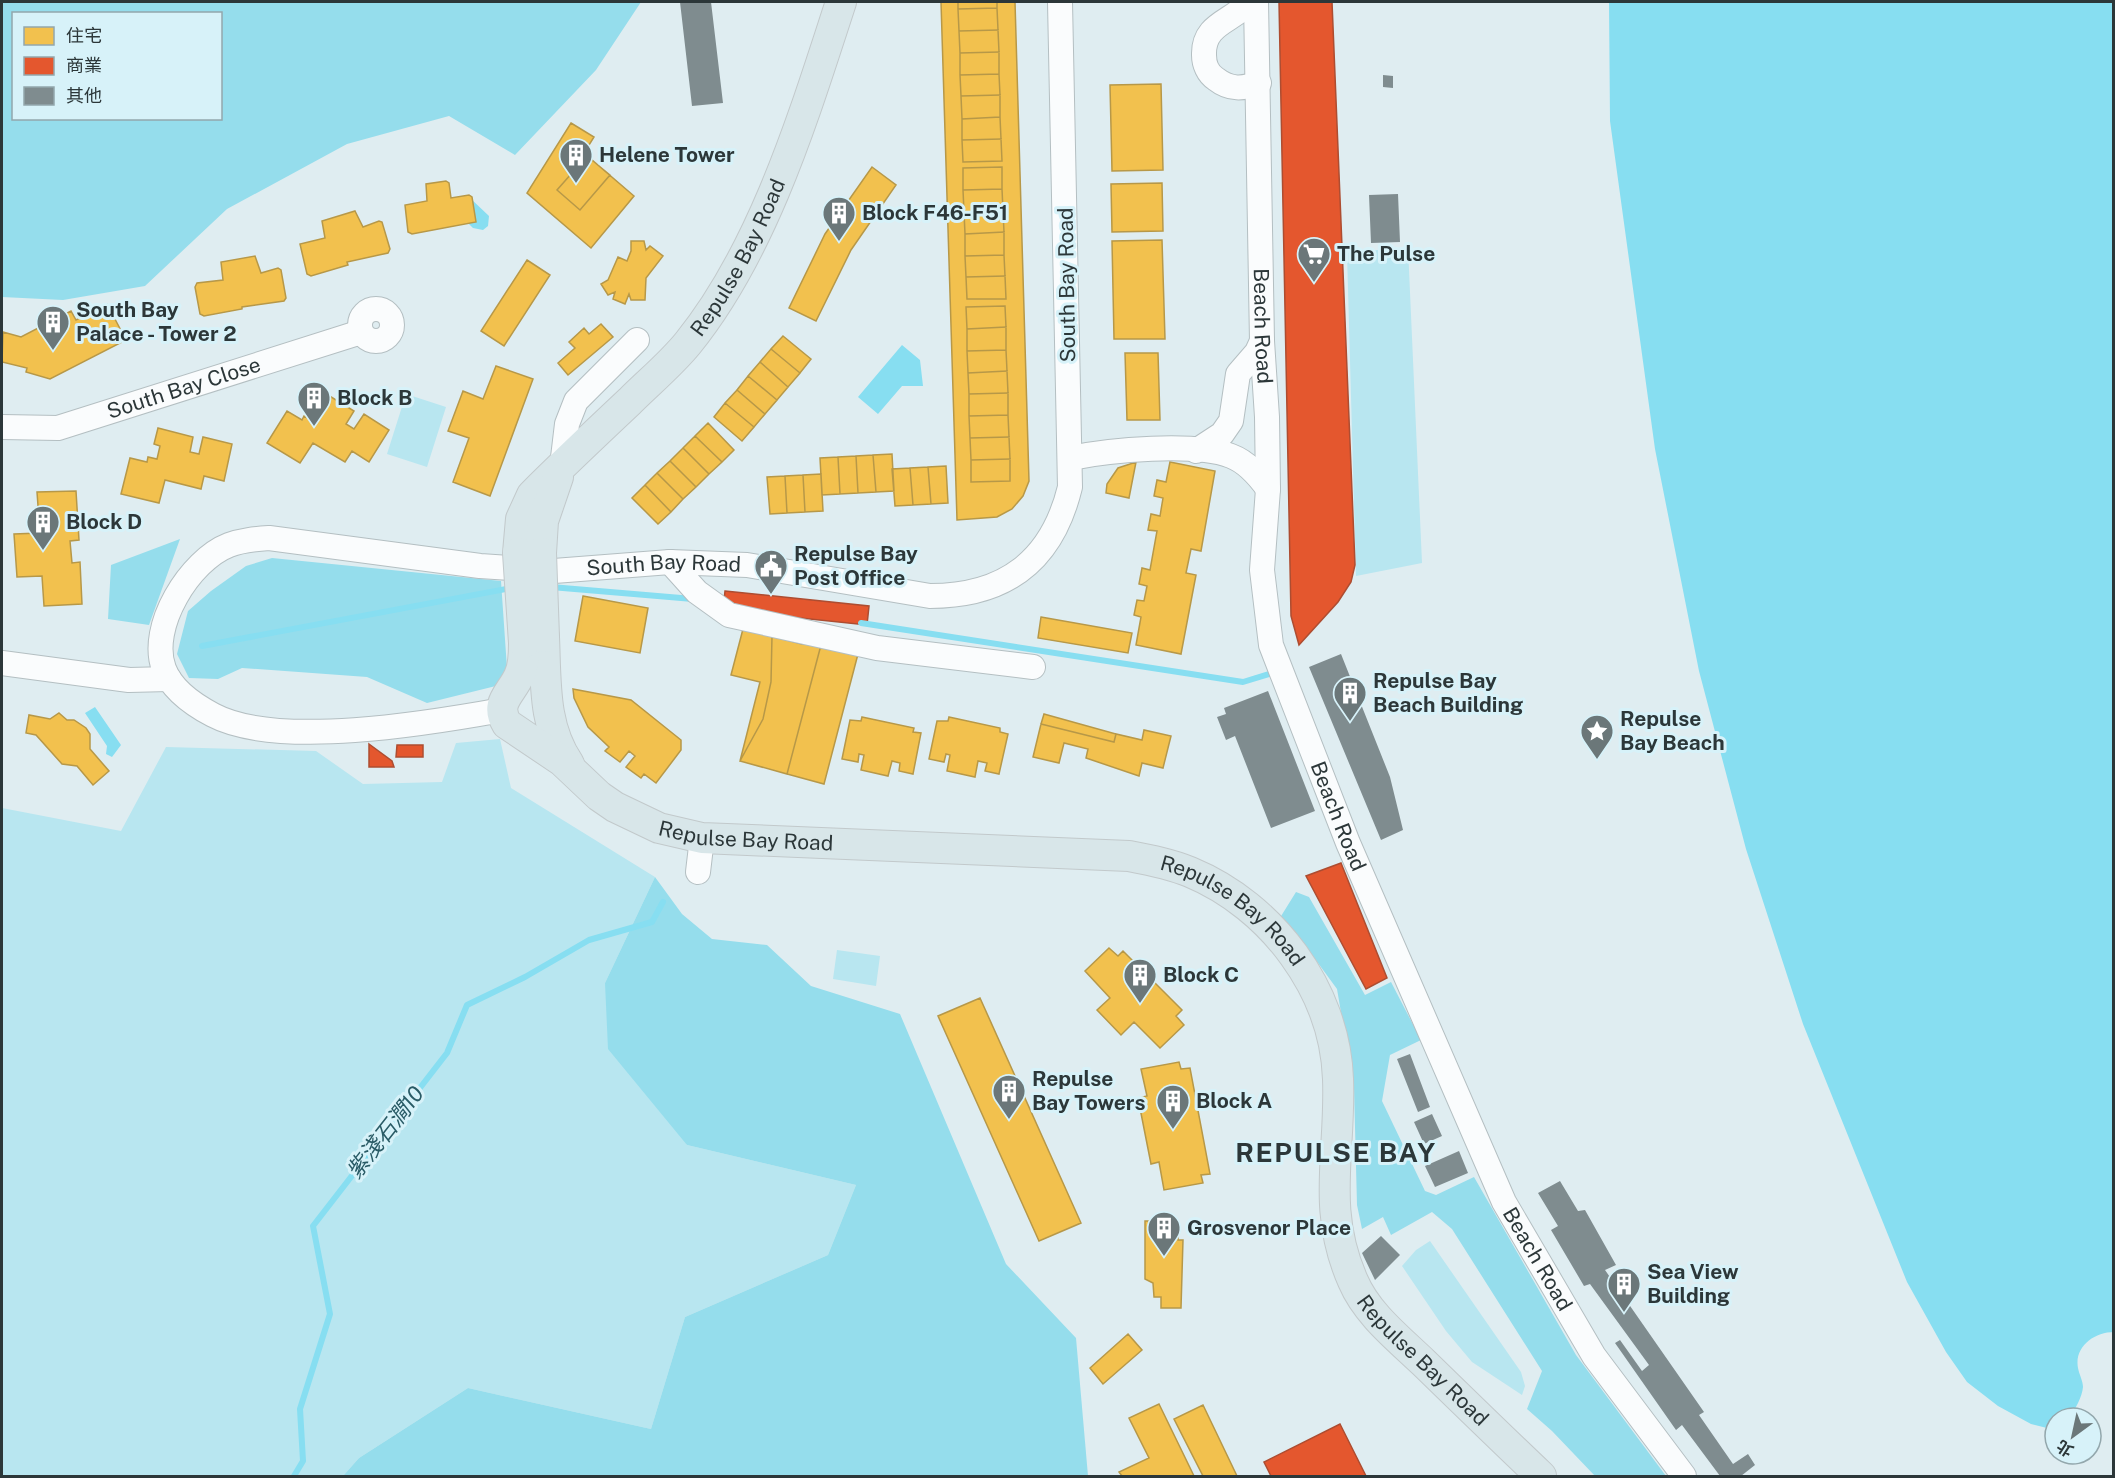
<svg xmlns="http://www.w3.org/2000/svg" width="2115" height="1478" font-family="'Public Sans','Noto Sans TC',sans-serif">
  <rect width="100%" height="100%" fill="#dfedf1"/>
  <!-- green -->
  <path fill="#b8e6f0" d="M1408,247L1422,563L1356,576L1347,253Z
    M406,394L446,407L427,467L387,454Z
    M500,739L511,788L655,877L605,983L687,1145L856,1185L828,1255L685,1317L651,1429L468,1388L359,1458L343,1476H2V808L121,831L166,747L316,751L363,784L442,782L456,743Z
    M837,950L880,956L876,986L833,979Z
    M1430,1241L1521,1372L1525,1386L1522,1395L1472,1362L1446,1331L1402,1266L1416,1250Z"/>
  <!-- forest -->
  <path fill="#95ddec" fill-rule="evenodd" d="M2,2H641L596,70L515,155L449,116L347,144L227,209L145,286L63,300L2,297ZM14,14H220V118H14Z
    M180,539L149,625L108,619L111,565Z
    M272,558L501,581L508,683L427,703L367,677L242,668L218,679L189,678L177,654L188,611L211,591L246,566Z
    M655,877L682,914L712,939L767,945L811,986L900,1014L1006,1264L1076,1338L1088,1476H343L359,1458L468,1388L651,1429L685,1317L828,1255L856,1185L687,1145L608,1049L605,983Z
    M1296,892L1309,897L1365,995L1391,982L1421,1040L1390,1055L1382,1101L1425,1191L1436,1195L1474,1177L1576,1355L1666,1476H1595L1552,1431L1527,1409L1542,1371L1452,1229L1432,1212L1391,1235L1383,1217L1362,1229L1357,1205L1354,1088L1337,989L1296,933L1278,921Z"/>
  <!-- water -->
  <path fill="#87def1" d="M1609,2H2113L2114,1332C2094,1332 2074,1347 2078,1368C2079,1374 2083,1381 2083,1387C2082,1398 2075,1408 2070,1418H2055V1430L2031,1424L1998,1406L1967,1382L1946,1352L1907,1282L1803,1024L1746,849L1699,671L1655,449L1610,121Z
    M470,198L489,216L488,226L483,230L473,228L458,213Z
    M902,345L920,360L923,386H902L878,414L858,397Z
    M95,707L121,745L112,757L106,754L107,746L85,713Z"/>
  <!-- homes -->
  <path fill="#f2c14e" stroke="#b79848" stroke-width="1.5" d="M941,2H1015L1029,481L1023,496L1012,509L997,517L957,520Z
    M958,2H997V8L958,9Z
    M997,8L998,30L959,31L958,9Z
    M998,30L999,52L960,53L959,31Z
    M999,52V74L960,75V53Z
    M999,74L1000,95L961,96L960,75Z
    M1161,84L1163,170L1112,171L1110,85Z
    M1000,95V117L962,119L961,96Z
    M1000,117L1001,139L962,140V119Z
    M571,123L594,137L584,153L634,196L591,248L527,193Z
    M1001,139L1002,161L963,162L962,140Z
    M587,156L610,175L580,210L557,190Z
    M872,167L896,185L851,250L816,321L789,308L825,234Z
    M1002,167V189L963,190V168Z
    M446,181L449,183L451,198L469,195L472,197L476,222L412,234L408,232L405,205L427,201L426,184Z
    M1162,183L1163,231L1112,232L1111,184Z
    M1002,189L1003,211L964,212L963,190Z
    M355,211L363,227L379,221L382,222L390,249L388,253L347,262L348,265L311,276L307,274L300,244L325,238L322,221Z
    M1003,211L1004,232L965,234L964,212Z
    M1004,232V255L965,256V234Z
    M1162,240L1165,339H1114L1112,241Z
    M631,241H644L646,250L650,246L663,256L646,278L645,300H631L629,294L625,304L613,299L615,292L608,295L601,284L608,280L618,257L627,261L631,251Z
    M1004,255L1005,276L966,277L965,256Z
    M255,256L261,273L278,268L281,270L286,298L284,301L242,307V309L204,316L200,314L195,287L197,283L223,280L221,262Z
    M527,260L550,275L504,346L481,331Z
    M1005,276L1006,299H967L966,277Z
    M107,304L126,340L50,379L26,372L27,368L2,362L3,332L21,337L71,311L76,320Z
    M1005,306L1006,327L967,329L966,307Z
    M601,324L613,337L568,375L558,363L575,348L569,342L584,328L589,334Z
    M1006,327V350L967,351V329Z
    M783,336L811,359L800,373L771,349Z
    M771,349L800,373L788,387L760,362Z
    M1006,350L1007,371L968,373L967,351Z
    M1125,353H1158L1160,420H1127Z
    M760,362L788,387L777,400L748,376Z
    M496,366L533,379L490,496L453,482L469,438L448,431L463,391L483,399Z
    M1007,371L1008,393L969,394L968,373Z
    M748,376L777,400L765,414L737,390Z
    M737,390L765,414L754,427L725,403Z
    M323,392L354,411L346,424L354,429L364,414L389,430L369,462L352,451L345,462L313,443L300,463L267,443L287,411L302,420L304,416L313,421L320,409L314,406Z
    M1008,393V415L969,416V394Z
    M725,403L754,427L742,441L714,417Z
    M1008,415L1009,437L970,438L969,416Z
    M708,423L734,450L722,462L695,436Z
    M158,428L193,437L190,452L199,454L203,437L232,444L224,481L204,476L201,489L165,480L159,503L121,494L130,458L147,462L148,457L157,459L160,446L154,444Z
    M695,436L722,462L709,474L683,448Z
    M1009,437L1010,459L971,460L970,438Z
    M683,448L709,474L696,487L670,461Z
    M892,454L894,491L876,492L873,455Z
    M873,455L876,492L858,493L856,456Z
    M856,456L858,493L840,494L838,457Z
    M838,457L840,494L822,495L820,458Z
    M1010,459V481L971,482V460Z
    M670,461L696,487L683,499L657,473Z
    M1136,462L1129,498L1106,493L1107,484L1118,468Z
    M1170,462L1215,471L1201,551L1191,549L1186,573L1196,575L1181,654L1136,645L1141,617L1134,615L1137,600L1144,601L1147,586L1139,584L1142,568L1150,570L1157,531L1148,530L1151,514L1160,516L1163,498L1154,496L1157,480L1166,482Z
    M946,466L948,503L931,504L928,467Z
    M928,467L931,504L913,505L910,468Z
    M910,468L913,505L895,506L892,469Z
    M657,473L683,499L671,512L645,485Z
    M821,474L823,511L805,512L803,475Z
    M803,475L805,512L787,513L785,476Z
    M785,476L787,513L770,514L767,477Z
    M645,485L671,512L658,524L632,498Z
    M76,491L79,540L70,541L72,563L80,562L82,604L44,606L42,576L17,577L14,534L40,533L37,492Z
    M583,596L648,608L640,653L575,641Z
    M1041,617L1132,633L1128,653L1038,638Z
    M743,629L772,636L771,682L763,719L740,761L760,682L731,675Z
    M772,636L802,644L803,640L821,645L787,774L740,761L763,719L771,682Z
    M821,645L858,654L824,784L787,774Z
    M573,689L631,700L681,740V750L656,783L644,774L641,778L626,767L635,756L629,751L620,762L605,751L609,747L588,727L574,698Z
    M59,713L67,720H74L86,728L90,734V749L109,771L93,785L77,766L62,764L36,735L26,733L29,715L50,719Z
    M1044,714L1116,734L1114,742L1041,724Z
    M862,717L914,728L913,732L921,733L913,774L899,771L900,763L892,761L888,776L861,770L864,755L859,754L858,762L842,759L850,720L861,721Z
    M949,717L1000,728V732L1008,734L999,774L985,771L987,763L978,761L975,777L947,771L950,755L946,754L944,762L929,759L937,721H948Z
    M1041,724L1114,742L1116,734L1142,740L1144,730L1171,736L1163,768L1142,763L1139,776L1086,758L1088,749L1064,743L1059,763L1033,757Z
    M1109,948L1118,956L1123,951L1182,1010L1176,1016L1184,1025L1160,1048L1134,1022L1121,1035L1097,1010L1110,998L1085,971Z
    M980,998L1081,1223L1039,1241L938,1016Z
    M1179,1062L1181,1069L1190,1068L1210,1174L1201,1175L1203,1183L1164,1190L1159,1162L1151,1164L1138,1098L1147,1096L1141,1069Z
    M1145,1221H1178V1240H1183L1181,1308H1161V1297H1154L1153,1283L1145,1279Z
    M1128,1334L1142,1350L1103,1384L1090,1368Z
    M1159,1404L1194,1476H1122L1119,1472L1149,1458L1129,1418Z
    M1203,1405L1237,1476H1203L1174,1419Z"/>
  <!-- shops -->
  <path fill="#e4572e" stroke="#ad4d31" stroke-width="1.5" d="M1279,2H1332L1355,565L1351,582L1338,602L1299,645L1291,616Z
    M725,591L869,606L867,625L723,610Z
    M369,744L392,761L394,767H369Z
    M397,745H423V757H396Z
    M1341,863L1387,978L1366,989L1306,876Z
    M1340,1424L1366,1476H1271L1264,1462Z"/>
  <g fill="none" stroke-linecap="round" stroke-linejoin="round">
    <!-- stream -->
    <path stroke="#87def1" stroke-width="6" d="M551,587L693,599
      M861,623L1243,682L1272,673
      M202,646L511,588
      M294,1476L303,1461L300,1409L330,1314L313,1226L447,1053L467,1005L525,977L589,940L652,922L663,902"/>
  </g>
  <!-- building -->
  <path fill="#7f8c8f" d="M680,2H711L723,103L692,106Z
    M1383,75L1393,76V88L1383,87Z
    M1398,194L1400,242L1371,243L1369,195Z
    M1341,654L1390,777L1403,830L1381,840L1309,667Z
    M1268,691L1315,811L1271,828L1235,736L1226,740L1217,717L1226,714L1224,708Z
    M1410,1054L1430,1107L1418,1112L1397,1059Z
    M1432,1114L1442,1136L1424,1144L1414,1122Z
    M1459,1151L1468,1173L1435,1187L1425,1166Z
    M1560,1181L1578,1211L1585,1210L1616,1265L1605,1270L1704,1412L1699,1415L1733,1464L1748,1454L1755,1465L1741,1476H1720L1682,1425L1676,1430L1615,1343L1620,1340L1642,1371L1649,1365L1590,1284L1584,1286L1551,1230L1558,1226L1538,1193Z
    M1381,1236L1400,1255L1375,1280L1362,1253Z"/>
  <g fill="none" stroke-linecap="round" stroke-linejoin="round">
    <defs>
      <g id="minor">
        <path d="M1249,2C1233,22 1203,23 1204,55C1204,64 1208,74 1216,79C1230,90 1243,89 1259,83"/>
        <path id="s1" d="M1256,2L1262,341L1267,417L1268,489L1262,570L1271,645L1348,843L1504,1202L1594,1356L1684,1476"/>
        <circle cx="376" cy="325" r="16"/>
        <path id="s2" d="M2,427L58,428L361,332"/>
        <path d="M1196,451L1222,434L1231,421L1238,374L1257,352L1262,341"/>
        <path d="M1071,458C1109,450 1195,442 1231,456C1247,462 1258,475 1268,489"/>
        <path d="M562,466L567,424L576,401L637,340"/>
        <path d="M670,562L697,592L729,615L877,648L1033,667"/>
        <path d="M2,663L129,680L169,679"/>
        <path id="s3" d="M502,710C430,723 277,749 213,715C194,705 172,690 164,669C148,627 190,560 229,545C242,540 255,539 269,538L480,566L554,571L670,562L747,565L930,596C1005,596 1052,561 1070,487L1060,2"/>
        <path d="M698,872L702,838"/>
      </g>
      <g id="major">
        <path id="s4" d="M518,553L521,519L532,495C564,463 597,432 630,401C649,382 671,364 688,343C764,249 804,115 841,2"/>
        <path d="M541,553L543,521L558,477"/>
        <path d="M544,637C546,682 543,726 569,764"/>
        <path id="s5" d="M524,643C524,654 524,666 519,676C511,694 494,703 507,724L562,761L599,796L615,807L659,828L702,838L1129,856C1150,860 1171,864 1190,872C1272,906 1335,990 1338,1079C1341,1152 1321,1209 1353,1281C1367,1314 1398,1338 1424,1363C1463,1401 1502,1439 1541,1476"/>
      </g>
    </defs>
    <!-- minor casing -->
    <use href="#minor" stroke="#b4bfc2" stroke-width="26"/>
    <!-- major casing -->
    <use href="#major" stroke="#c2c9cb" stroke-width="32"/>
    <!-- minor -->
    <use href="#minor" stroke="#fafcfd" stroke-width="24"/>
    <!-- major -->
    <use href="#major" stroke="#d8e6e9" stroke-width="30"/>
    <defs>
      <path id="major-bridge" d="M518,553L524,643
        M541,553L544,637"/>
    </defs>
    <!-- major-bridge casing -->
    <use href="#major-bridge" stroke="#c2c9cb" stroke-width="32" stroke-linecap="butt"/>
    <!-- major-bridge -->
    <use href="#major-bridge" stroke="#d8e6e9" stroke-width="30"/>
  </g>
  <!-- icons -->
  <defs>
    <symbol id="building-pin" viewBox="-11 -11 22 30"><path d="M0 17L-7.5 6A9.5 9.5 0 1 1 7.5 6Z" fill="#6b7779" stroke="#d7f2f9"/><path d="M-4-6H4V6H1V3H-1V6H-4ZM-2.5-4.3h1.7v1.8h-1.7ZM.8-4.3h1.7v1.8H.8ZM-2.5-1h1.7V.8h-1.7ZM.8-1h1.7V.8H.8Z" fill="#fff"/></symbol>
    <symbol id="supermarket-pin" viewBox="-11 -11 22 30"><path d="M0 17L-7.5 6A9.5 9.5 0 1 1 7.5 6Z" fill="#6b7779" stroke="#d7f2f9"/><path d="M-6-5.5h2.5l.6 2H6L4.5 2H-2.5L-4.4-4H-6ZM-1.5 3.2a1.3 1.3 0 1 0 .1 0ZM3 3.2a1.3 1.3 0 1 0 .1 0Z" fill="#fff"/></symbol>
    <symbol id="civic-pin" viewBox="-11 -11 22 30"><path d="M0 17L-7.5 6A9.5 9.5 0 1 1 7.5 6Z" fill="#6b7779" stroke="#d7f2f9"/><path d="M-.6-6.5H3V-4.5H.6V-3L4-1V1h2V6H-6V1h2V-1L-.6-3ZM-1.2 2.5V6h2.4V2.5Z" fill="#fff"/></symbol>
    <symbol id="sight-pin" viewBox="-11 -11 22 30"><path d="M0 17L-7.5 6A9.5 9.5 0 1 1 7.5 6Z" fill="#6b7779" stroke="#d7f2f9"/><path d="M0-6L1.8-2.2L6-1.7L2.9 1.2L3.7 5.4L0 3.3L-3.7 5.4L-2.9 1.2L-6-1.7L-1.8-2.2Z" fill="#fff"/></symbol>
  </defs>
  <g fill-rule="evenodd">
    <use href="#building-pin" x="557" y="136" width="38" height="52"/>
    <use href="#building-pin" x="820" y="194" width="38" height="52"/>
    <use href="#supermarket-pin" x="1295" y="235" width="38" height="52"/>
    <use href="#building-pin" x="34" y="303" width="38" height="52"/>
    <use href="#building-pin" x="295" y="379" width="38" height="52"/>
    <use href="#building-pin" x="24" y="503" width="38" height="52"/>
    <use href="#civic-pin" x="752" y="547" width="38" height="52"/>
    <use href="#building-pin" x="1331" y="674" width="38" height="52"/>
    <use href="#sight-pin" x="1578" y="712" width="38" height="52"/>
    <use href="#building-pin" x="1121" y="956" width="38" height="52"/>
    <use href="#building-pin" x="990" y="1072" width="38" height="52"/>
    <use href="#building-pin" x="1154" y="1082" width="38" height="52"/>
    <use href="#building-pin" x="1145" y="1209" width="38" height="52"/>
    <use href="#building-pin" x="1605" y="1265" width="38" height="52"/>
  </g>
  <g text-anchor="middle" stroke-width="6" stroke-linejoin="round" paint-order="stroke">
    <!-- poi labels -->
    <g font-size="21" font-weight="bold" fill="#2c3739" stroke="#d7f2f9" text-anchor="start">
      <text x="599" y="162">Helene Tower</text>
      <text x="862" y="220">Block F46-F51</text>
      <text x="1337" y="261">The Pulse</text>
      <text x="76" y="317">South Bay<tspan x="76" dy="24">Palace - Tower 2</tspan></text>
      <text x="337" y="405">Block B</text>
      <text x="66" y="529">Block D</text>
      <text x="794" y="561">Repulse Bay<tspan x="794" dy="24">Post Office</tspan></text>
      <text x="1373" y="688">Repulse Bay<tspan x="1373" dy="24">Beach Building</tspan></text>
      <text x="1620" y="726">Repulse<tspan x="1620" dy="24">Bay Beach</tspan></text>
      <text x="1163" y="982">Block C</text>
      <text x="1032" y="1086">Repulse<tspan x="1032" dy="24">Bay Towers</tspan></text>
      <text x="1196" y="1108">Block A</text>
      <text x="1187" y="1235">Grosvenor Place</text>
      <text x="1647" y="1279">Sea View<tspan x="1647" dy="24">Building</tspan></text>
    </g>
    <!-- street labels -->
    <g font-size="21" fill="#2c3739" stroke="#d7f2f9">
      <text dy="7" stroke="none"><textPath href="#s4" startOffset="378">Repulse Bay Road</textPath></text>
      <text transform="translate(1067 285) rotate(-91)" y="7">South Bay Road</text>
      <text dy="7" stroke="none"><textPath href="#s1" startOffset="324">Beach Road</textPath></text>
      <text dy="7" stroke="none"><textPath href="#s2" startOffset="188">South Bay Close</textPath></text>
      <text dy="7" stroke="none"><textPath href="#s3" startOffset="950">South Bay Road</textPath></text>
      <text dy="7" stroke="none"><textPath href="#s1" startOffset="828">Beach Road</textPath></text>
      <text dy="7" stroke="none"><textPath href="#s5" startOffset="360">Repulse Bay Road</textPath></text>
      <text dy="7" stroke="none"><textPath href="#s5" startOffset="864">Repulse Bay Road</textPath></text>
      <text dy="7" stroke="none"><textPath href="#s1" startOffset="1314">Beach Road</textPath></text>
      <text dy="7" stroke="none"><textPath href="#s5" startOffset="1386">Repulse Bay Road</textPath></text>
    </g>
    <!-- water labels -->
    <g font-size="22" font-style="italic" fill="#295b66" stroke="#d7f2f9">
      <text transform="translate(385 1132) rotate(-52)" y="8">紫淺石澗10</text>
    </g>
    <!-- district labels -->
    <g font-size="27" font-weight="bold" letter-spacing="1.5" fill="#2c3739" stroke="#d7f2f9">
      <text x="1336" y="1162">REPULSE BAY</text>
    </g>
  </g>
  <!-- border -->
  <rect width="2115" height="1478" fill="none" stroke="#2c3739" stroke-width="6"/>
  <!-- legend -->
  <rect x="12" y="12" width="210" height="108" fill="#d7f2f9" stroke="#93a7ac" stroke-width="1.5"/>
  <rect x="24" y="27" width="30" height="18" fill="#f2c14e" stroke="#93a7ac" stroke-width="1.5"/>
  <text x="66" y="42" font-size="18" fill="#2c3739">住宅</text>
  <rect x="24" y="57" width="30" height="18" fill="#e4572e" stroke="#93a7ac" stroke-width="1.5"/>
  <text x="66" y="72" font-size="18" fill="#2c3739">商業</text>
  <rect x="24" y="87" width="30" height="18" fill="#7f8c8f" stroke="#93a7ac" stroke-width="1.5"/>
  <text x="66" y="102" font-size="18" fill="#2c3739">其他</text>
  <!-- north arrow -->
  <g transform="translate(2073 1436) rotate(213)"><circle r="28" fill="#d7f2f9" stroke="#93a7ac" stroke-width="1.5"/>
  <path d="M0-4.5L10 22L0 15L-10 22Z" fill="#6b7779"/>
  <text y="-9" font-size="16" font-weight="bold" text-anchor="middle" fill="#2c3739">北</text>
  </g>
</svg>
